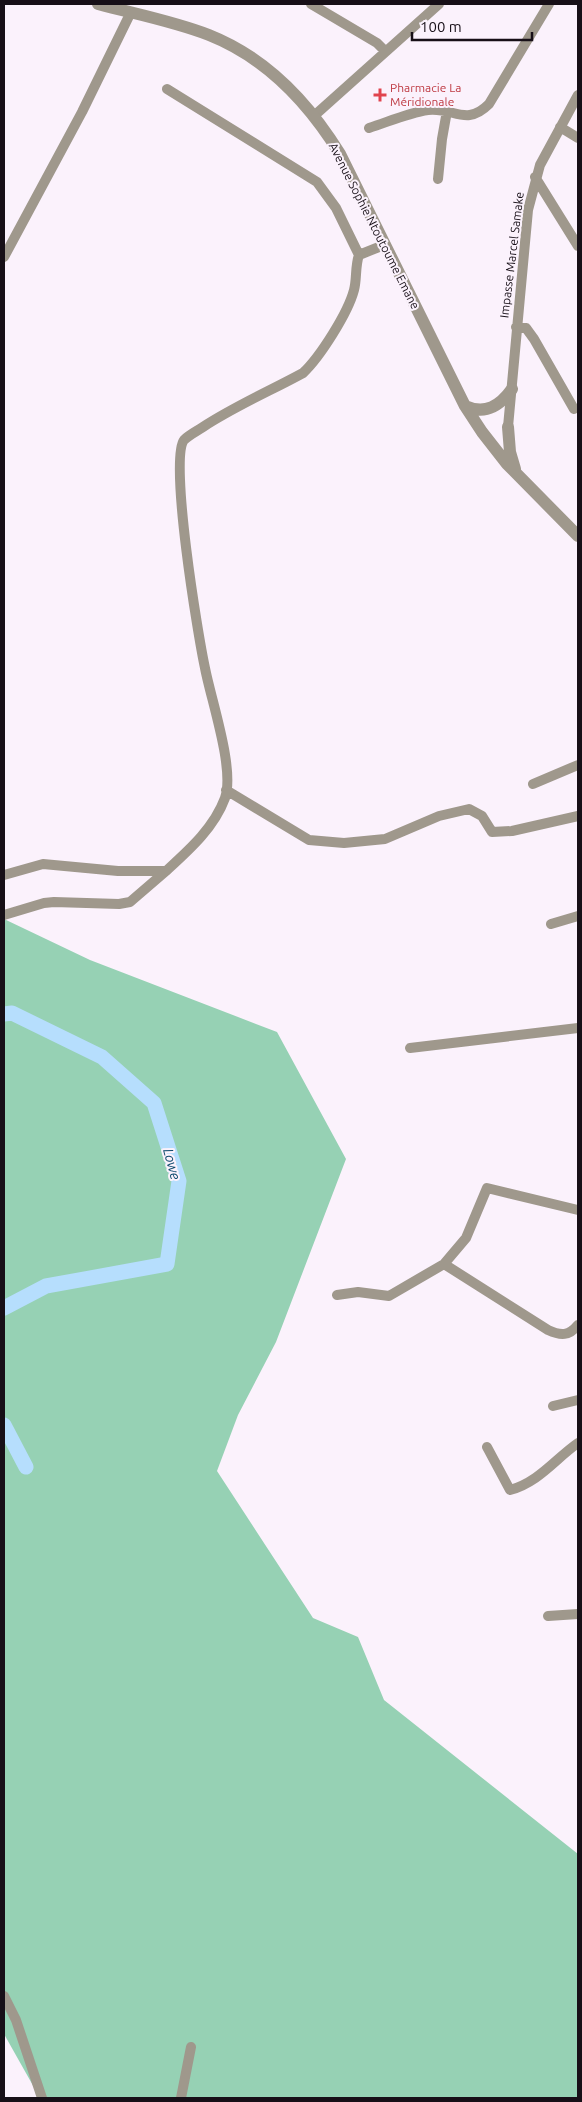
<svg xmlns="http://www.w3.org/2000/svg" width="582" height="2102" font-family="Ubuntu,sans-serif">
  <rect width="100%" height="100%" fill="#fbf2fc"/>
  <!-- green -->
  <path fill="#96d1b4" d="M4,919L90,960L277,1032L346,1159L276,1342L238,1415L217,1471L313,1618L358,1637L384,1700L578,1854V2098H40L4,2034Z"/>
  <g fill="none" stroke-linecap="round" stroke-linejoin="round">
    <!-- river -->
    <path stroke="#b6defd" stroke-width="15" d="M4,1014L12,1013L102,1057L154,1103L179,1181L167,1264L46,1286L4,1308
      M4,1425L26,1467"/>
    <!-- minor -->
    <path stroke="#9f988c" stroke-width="10" d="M311,4L377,43L385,51
      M167,89L317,182L336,208L359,255
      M315,115L439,4
      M560,127L578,138
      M369,128C388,122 408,113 428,110C454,107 466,127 489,104L549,4
      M535,177L578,246
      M438,179L442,139L447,111
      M4,257L82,112L131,12
      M516,327L526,328L534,339L574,409
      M508,427L528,210L540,165L578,95
      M533,784L578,765
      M226,790L309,840L344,843L385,839L439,816L469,809L482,816L492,832L512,831L578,816
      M4,875L43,864L118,871H166C189,850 214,828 225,798C235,769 211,700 205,668C198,636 169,459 184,440C189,435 197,431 203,427C235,406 270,391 303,373C320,357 348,313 354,290C357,279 355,266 359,255L384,245
      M4,915L44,903L54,902L119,904L130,902L166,871
      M551,924L578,916
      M410,1048L578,1028
      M444,1264L548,1330C561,1336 569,1336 578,1325
      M337,1295L358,1292L389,1296L444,1264L466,1238L487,1188L578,1210
      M553,1406L578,1400
      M487,1447L510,1490C539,1482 555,1459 578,1443
      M548,1616L578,1614
      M4,1996L16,2020L42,2098
      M181,2098L191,2047"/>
    <!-- tertiary -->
    <path stroke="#9f988c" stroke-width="12" d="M98,4C135,14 173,21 209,35C267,58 308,102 340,154L465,406L482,432L507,464L578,536
      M465,406C485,415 500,406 512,389
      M508,427L510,452L515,469"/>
  </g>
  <!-- markers -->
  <path fill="#e0444e" stroke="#fbf2fc" stroke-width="2" d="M377.5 87.5h5v5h5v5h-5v5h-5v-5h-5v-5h5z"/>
  <g text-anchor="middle" stroke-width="4" stroke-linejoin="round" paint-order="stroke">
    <!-- health labels -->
    <g font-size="12" fill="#be3a42" stroke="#fbf2fc" text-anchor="start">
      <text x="390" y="92">Pharmacie La<tspan x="390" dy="14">Méridionale</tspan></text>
    </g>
    <!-- street labels -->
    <g font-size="12" fill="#170f17" stroke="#fbf2fc">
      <text transform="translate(374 226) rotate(63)" y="4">Avenue Sophie Ntoutoume Emane</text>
      <text transform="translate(512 255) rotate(-83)" y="4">Impasse Marcel Samake</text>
    </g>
    <!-- water labels -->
    <g font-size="14" font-style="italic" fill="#0e4a6e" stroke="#fbf2fc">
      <text transform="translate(172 1164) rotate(75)" y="5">Lowe</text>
    </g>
  </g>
  <!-- border -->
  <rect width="582" height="2102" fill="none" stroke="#170f17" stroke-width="10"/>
  <!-- scale -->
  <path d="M412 32v8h120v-8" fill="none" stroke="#170f17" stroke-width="2.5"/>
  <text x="420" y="32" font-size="15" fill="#170f17" stroke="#fbf2fc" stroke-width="4" paint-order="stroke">100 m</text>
</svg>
